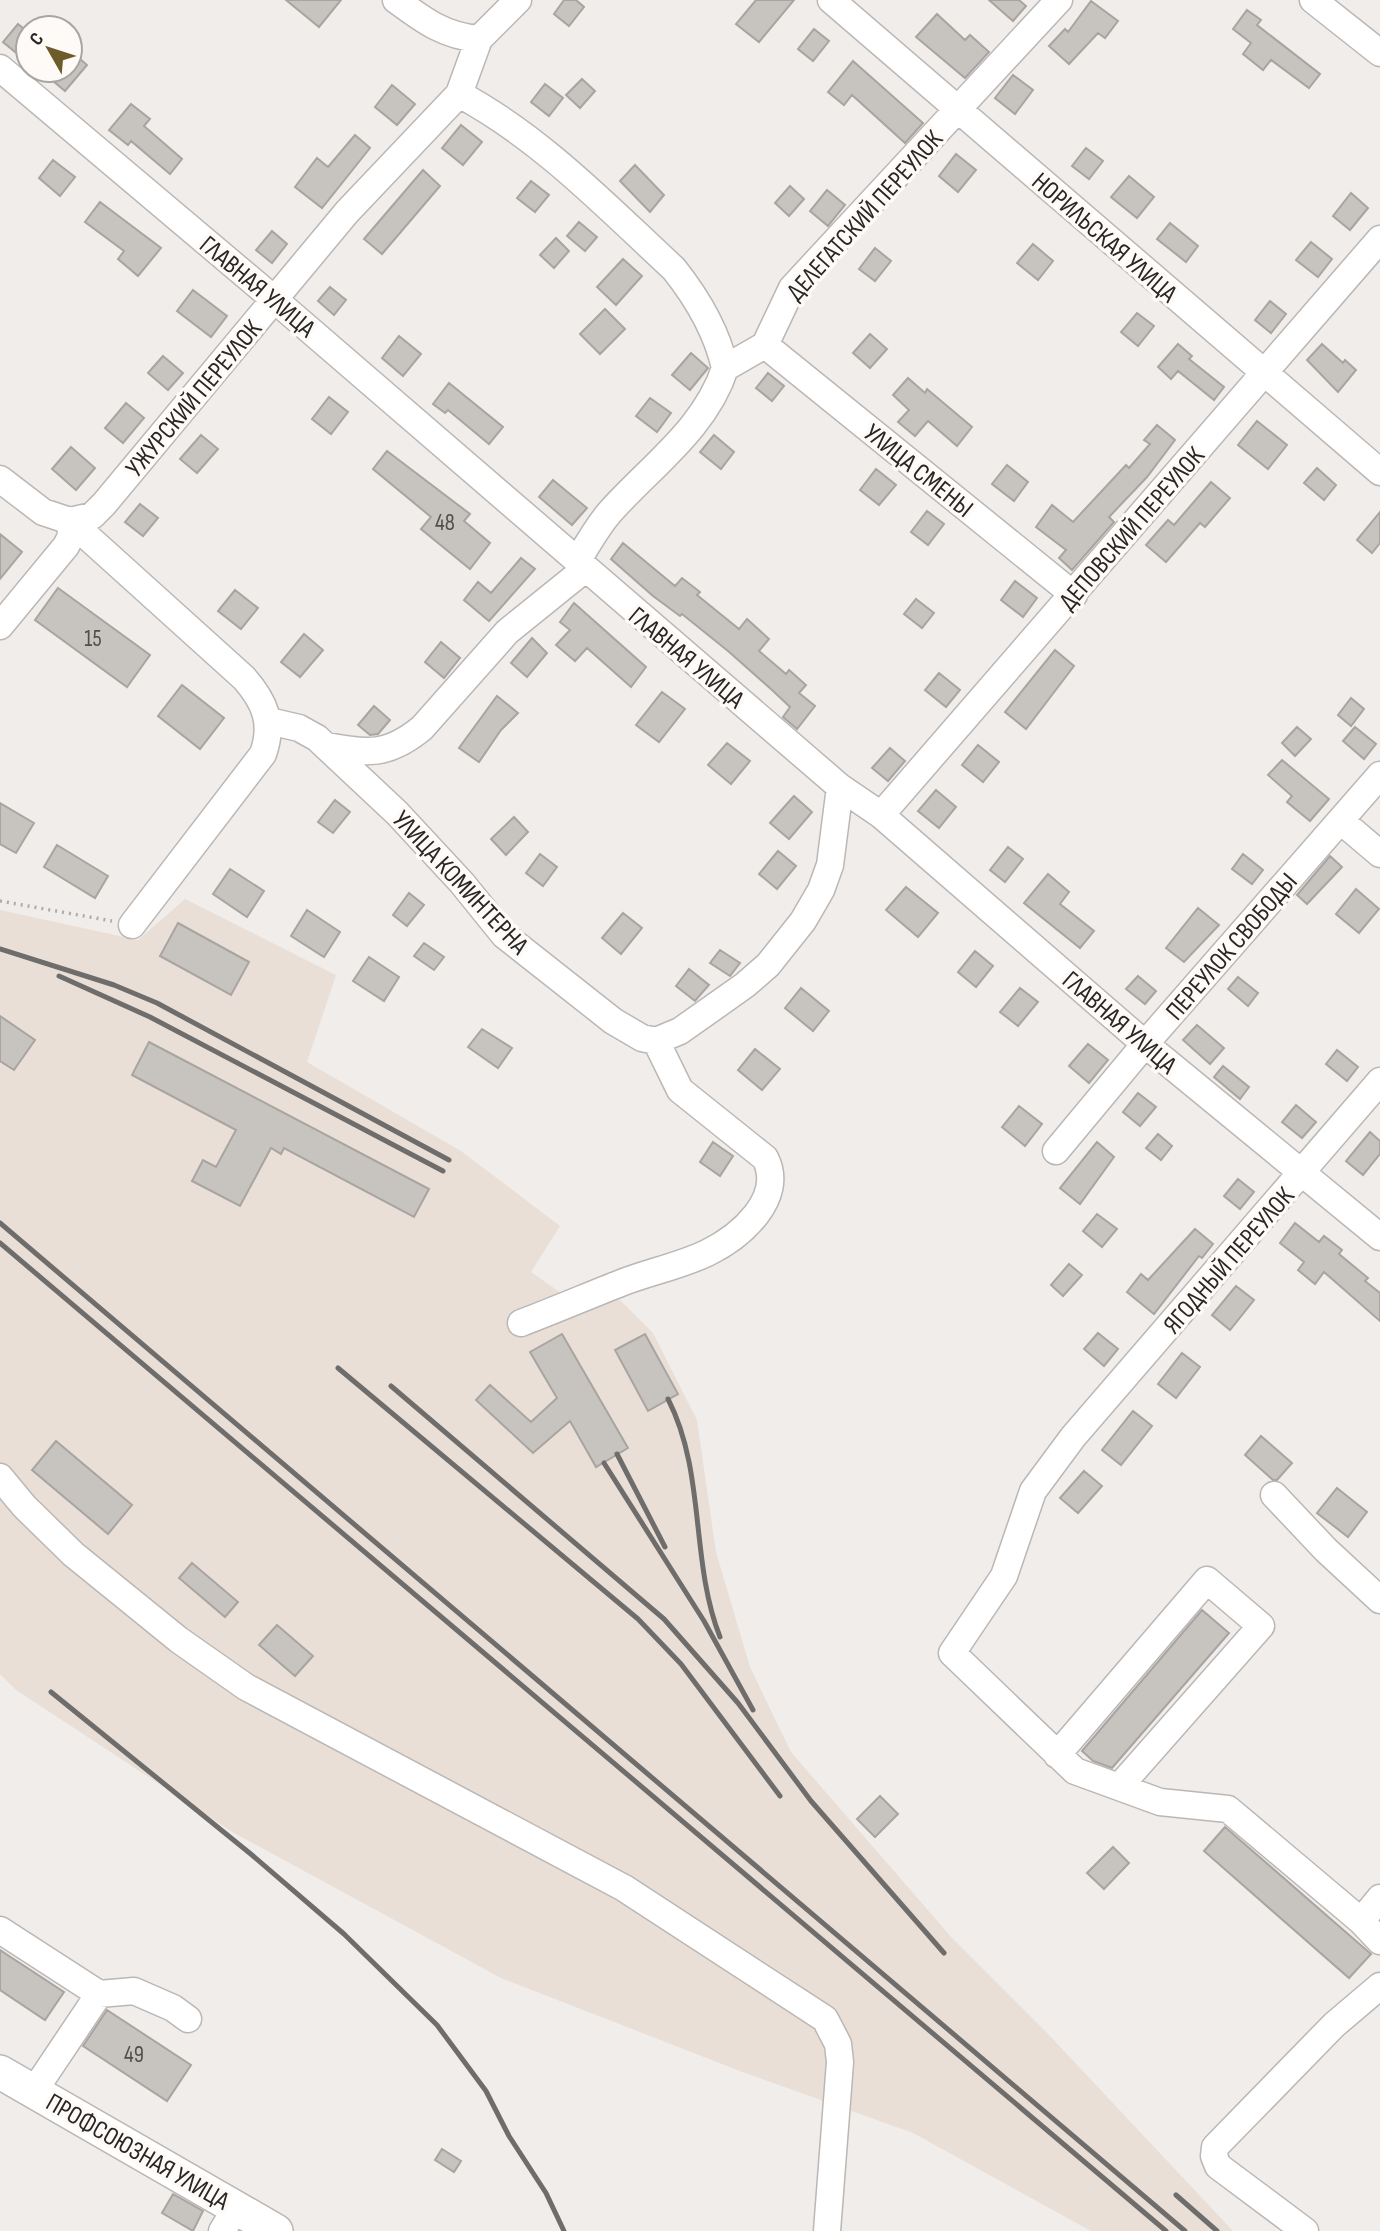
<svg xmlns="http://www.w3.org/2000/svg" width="1380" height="2231" font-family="'Sofia Sans Condensed',sans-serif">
  <rect width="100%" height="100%" fill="#f1edea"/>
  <!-- built -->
  <path fill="#e9dfd6" d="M185,899L336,975L307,1062L461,1151L560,1226L531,1272L577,1304L613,1293L653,1333L697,1420L716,1552L750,1667L791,1752L952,1938L1050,2036L1233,2231H1091L913,2133L745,2073L501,1978L234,1833L16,1690L0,1674V910L138,940Z"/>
  <!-- building -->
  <path fill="#c7c3bf" stroke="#a8a4a1" stroke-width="2" d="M286,0H341L319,27Z
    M564,0H576L584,7L569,26L554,14Z
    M756,0H794L759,42L736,24Z
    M989,0H1019L1026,6L1013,21Z
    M1091,1L1118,21L1105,38L1098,33L1069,64L1049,46L1065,29L1068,32Z
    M1247,10L1261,20L1257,25L1320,74L1309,88L1271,60L1263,70L1243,54L1251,43L1233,29Z
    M937,14L965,40L970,35L989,52L965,78L916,37Z
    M18,24L28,32V46L20,56L3,42Z
    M814,29L829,41L813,61L798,49Z
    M70,50L87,65L65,91L40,70H70Z
    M853,61L923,123L905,143L852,95L844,105L828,92Z
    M1013,75L1033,90L1015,114L995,98Z
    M582,79L595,91L580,108L566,95Z
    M545,84L563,98L549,116L531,102Z
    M392,85L415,104L397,125L375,107Z
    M131,104L150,119L144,126L182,159L170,174L131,141L128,145L109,130Z
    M461,125L482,142L463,165L442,148Z
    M355,135L370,148L322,208L295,187L317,158L328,167Z
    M1086,148L1103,161L1089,179L1072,166Z
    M956,154L976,170L958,192L939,176Z
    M53,160L75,177L60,196L39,178Z
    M635,165L664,195L650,212L620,181Z
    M423,170L440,186L382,254L364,239Z
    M1129,176L1154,197L1137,218L1111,197Z
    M531,181L549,195L535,212L517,198Z
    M790,186L804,199L789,216L775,203Z
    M827,190L845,205L828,226L810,211Z
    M1351,193L1368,208L1350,230L1333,216Z
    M100,202L161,248L138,276L118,259L124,251L85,222Z
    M579,222L597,237L585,251L567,236Z
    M1170,223L1198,246L1186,262L1157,239Z
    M272,231L287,244L272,263L256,250Z
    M556,238L569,251L554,268L540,255Z
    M1311,242L1332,259L1318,277L1296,260Z
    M1033,244L1053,261L1038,280L1017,263Z
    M875,248L891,261L875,281L859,269Z
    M623,259L642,276L616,305L597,287Z
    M330,287L346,300L334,315L318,301Z
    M193,290L227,316L211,337L177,311Z
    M1270,301L1286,314L1271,333L1255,320Z
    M605,309L625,329L600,354L580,334Z
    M1137,313L1154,326L1138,346L1121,332Z
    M870,334L887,349L870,368L853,353Z
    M399,336L421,354L403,376L382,358Z
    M1178,344L1192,356L1189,359L1224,387L1214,400L1178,371L1171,379L1158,367Z
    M1322,344L1343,363L1345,360L1356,370L1338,392L1307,360Z
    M691,353L708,368L690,390L672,375Z
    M163,356L183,373L168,390L148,373Z
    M768,373L784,386L772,401L756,388Z
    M908,378L925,393L927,389L972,427L957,446L928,421L915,436L898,422L909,410L893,395Z
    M449,383L503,427L489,444L448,410L445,413L433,404Z
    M329,397L348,412L331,434L312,419Z
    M650,398L671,413L657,432L636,416Z
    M126,403L144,418L123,443L105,428Z
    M1257,421L1287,445L1268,469L1238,445Z
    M1157,425L1175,440L1147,477L1109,517L1114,522L1072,570L1059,558L1066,550L1036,527L1052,505L1073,522L1126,465L1129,468L1150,444L1144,440Z
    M201,435L218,449L197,473L180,459Z
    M714,435L734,452L721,469L700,452Z
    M71,447L95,468L76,490L52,469Z
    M387,451L470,514L464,521L490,543L470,569L421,529L431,517L373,469Z
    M1007,465L1028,482L1014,501L992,484Z
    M1317,468L1336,485L1324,500L1304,483Z
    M876,469L896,485L879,505L860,490Z
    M553,480L587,508L572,525L539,497Z
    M1211,482L1230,498L1205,527L1200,523L1166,562L1146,545L1168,520L1174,525Z
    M140,504L158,518L143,536L125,522Z
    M927,511L944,524L928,545L911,532Z
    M1380,512V543L1372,553L1357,540Z
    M0,534L22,552L0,579Z
    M623,543L675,586L682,578L700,592L697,595L739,629L747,619L769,639L759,651L786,674L789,670L806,685L799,693L815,706L797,729L783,717L790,707L772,690L728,651L682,614L680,616L653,596L611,559Z
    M521,558L535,569L489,621L464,600L478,582L491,593Z
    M1015,581L1037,598L1023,617L1001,600Z
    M58,588L150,655L127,687L35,620Z
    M235,590L258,608L241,629L218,611Z
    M916,599L934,613L922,628L904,614Z
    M574,603L646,667L631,687L587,648L575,661L556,645L570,630L560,622Z
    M304,634L323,650L300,677L281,662Z
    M532,638L547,653L527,677L511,663Z
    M441,642L460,658L444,678L425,662Z
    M1055,650L1074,666L1026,729L1005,712Z
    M939,673L960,690L946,707L925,690Z
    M182,685L224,718L200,749L158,716Z
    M662,692L685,709L659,742L636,725Z
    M497,696L518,713L501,730L479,762L459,748Z
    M1351,698L1364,709L1351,726L1338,715Z
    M374,706L390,720L378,734L370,735L358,725Z
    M1297,727L1311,739L1295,756L1282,743Z
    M1355,727L1376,744L1364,759L1343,741Z
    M727,743L750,761L731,784L708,765Z
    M978,745L999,762L983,782L962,765Z
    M890,748L905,761L888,781L872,768Z
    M1282,760L1329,799L1310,821L1287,802L1292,796L1268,775Z
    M936,790L956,807L939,828L918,811Z
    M794,796L812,812L789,839L770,823Z
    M335,800L350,812L333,833L318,822Z
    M0,803L34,823L16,853L0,844Z
    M514,817L528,832L506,855L491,839Z
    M57,845L108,876L95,898L44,867Z
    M1008,847L1023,859L1005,882L990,870Z
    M778,851L796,866L777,889L759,874Z
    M540,854L557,867L543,886L526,873Z
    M1243,854L1263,870L1252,884L1232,869Z
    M1330,856L1342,867L1307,904L1297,895Z
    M230,869L264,891L247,917L213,894Z
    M1048,874L1069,892L1060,904L1094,931L1080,948L1024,903Z
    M906,887L938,913L918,937L886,910Z
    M1356,889L1379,909L1359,933L1336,914Z
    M409,893L424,905L407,926L393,915Z
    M1198,908L1219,925L1184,962L1166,948Z
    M307,910L340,932L324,957L291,936Z
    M623,913L642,928L621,954L602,938Z
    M178,923L249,962L231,995L160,956Z
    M424,943L444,957L434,970L414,956Z
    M720,950L740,963L730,976L710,963Z
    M975,951L993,966L976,987L958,972Z
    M369,957L399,977L384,1001L353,981Z
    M689,969L709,985L695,1001L676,986Z
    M1138,976L1156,991L1145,1004L1126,989Z
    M1238,977L1258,993L1248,1006L1228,989Z
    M801,988L829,1011L813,1031L785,1008Z
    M1020,988L1038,1002L1018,1026L1000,1012Z
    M0,1016L35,1040L14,1070L0,1061Z
    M1197,1025L1224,1048L1210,1064L1183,1040Z
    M482,1029L512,1048L498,1068L468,1047Z
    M149,1042L429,1189L414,1217L284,1148L281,1154L271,1148L240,1206L192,1181L203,1160L216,1167L236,1130L132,1075Z
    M1088,1044L1108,1060L1089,1083L1069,1066Z
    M755,1049L780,1069L762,1090L738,1070Z
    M1337,1050L1358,1067L1347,1081L1326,1064Z
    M1223,1066L1249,1087L1240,1099L1214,1077Z
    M1138,1093L1156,1107L1140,1126L1123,1112Z
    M1296,1105L1316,1122L1302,1138L1282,1122Z
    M1019,1106L1042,1124L1025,1146L1002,1127Z
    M1370,1132L1380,1141V1154L1363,1175L1346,1161Z
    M1158,1134L1172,1146L1161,1160L1146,1148Z
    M713,1142L733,1156L720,1176L700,1162Z
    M1097,1142L1114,1157L1080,1204L1060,1188Z
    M1238,1179L1254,1192L1240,1209L1224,1196Z
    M1097,1214L1117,1229L1102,1247L1083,1231Z
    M1295,1223L1319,1242L1324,1236L1342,1250L1339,1254L1368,1278L1365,1281L1380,1293V1321L1324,1272L1315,1284L1298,1270L1304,1262L1280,1243Z
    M1195,1229L1213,1244L1202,1258L1199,1256L1154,1314L1127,1292L1141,1274L1148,1280Z
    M1069,1264L1082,1275L1063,1296L1051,1285Z
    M1236,1286L1254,1300L1230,1330L1212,1315Z
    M1098,1333L1118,1349L1104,1366L1084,1349Z
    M562,1334L628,1448L596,1467L570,1421L533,1453L476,1400L490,1385L531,1422L557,1398L530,1352Z
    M645,1334L678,1394L648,1411L615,1350Z
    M1182,1353L1200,1367L1176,1398L1158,1384Z
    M1133,1411L1152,1426L1121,1465L1102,1450Z
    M1261,1436L1292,1463L1277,1480H1273L1245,1455Z
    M56,1441L132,1505L108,1534L32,1470Z
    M1084,1471L1102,1486L1078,1513L1060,1498Z
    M1337,1488L1367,1512L1348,1537L1317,1513Z
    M192,1563L238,1602L225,1617L179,1578Z
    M1202,1610L1229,1633L1112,1768L1093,1761L1082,1751Z
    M277,1625L313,1656L295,1676L259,1645Z
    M880,1796L898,1814L875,1837L857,1819Z
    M1225,1827L1371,1954L1349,1978L1204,1851Z
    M1113,1847L1129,1863L1104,1889L1087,1873Z
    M0,1950L64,1992L45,2020L0,1990Z
    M107,2010L191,2065L167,2101L83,2046Z
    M442,2149L461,2161L454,2172L435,2160Z
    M173,2194L203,2211L193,2231L162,2213Z"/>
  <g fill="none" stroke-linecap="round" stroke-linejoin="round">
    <defs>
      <path id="minor" d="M396,0C423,20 444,36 479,39
        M831,0L1380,472
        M1313,0L1380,53
        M0,68L275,300L840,787L881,815L1145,1044L1380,1237
        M459,94C541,138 606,206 674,269C697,298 717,332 725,368
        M765,345L1074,595
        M0,479L43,512L70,521L244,678C265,702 274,723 263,754L132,925
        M577,562C587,545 597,527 610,512C650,467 706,428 725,368L765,345L792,288L1059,0
        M0,626L66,546L71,536L70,521L92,516L104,504L347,212L459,94L479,39L518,0
        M269,721L299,728L317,738L397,813L462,883L504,935L613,1021L642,1038L656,1041L680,1031L745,985L768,965L803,921L821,890L830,865L840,787
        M327,746C367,754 388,756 422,728L507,632L585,569
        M881,815L1380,239
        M1341,821L1380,854
        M1380,1081L1073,1437L1033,1491L1004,1576L952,1653L1075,1771L1160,1802L1228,1809L1361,1921L1380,1941
        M1056,1151L1145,1044L1380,775
        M521,1323C555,1310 588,1296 621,1283C649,1272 680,1266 707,1253C740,1237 786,1198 765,1158L680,1090L656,1041
        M0,1477L24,1506L73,1554L179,1640L246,1687L624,1888L825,2019L838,2044L840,2062L827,2231
        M1274,1495L1326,1550L1380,1600
        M1057,1755L1207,1580L1261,1626L1119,1787
        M1361,1921L1380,1898
        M0,1930L99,1994L34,2091
        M99,1994L134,1991L173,2008L188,2019
        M222,2231L236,2208
        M1305,2231L1218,2166L1214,2156L1215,2147L1334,2025L1380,1986"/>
      <path id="major" d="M0,2072L276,2231"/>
    </defs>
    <!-- minor casing -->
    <use href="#minor" stroke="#bbb7b4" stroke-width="29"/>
    <!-- major casing -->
    <use href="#major" stroke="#bbb7b4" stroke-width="36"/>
    <!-- path -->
    <path stroke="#aeaba9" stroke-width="3.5" stroke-dasharray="2 5" stroke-linecap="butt" d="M0,901L112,921"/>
    <!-- minor -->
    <use href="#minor" stroke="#fff" stroke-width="26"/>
    <!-- major -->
    <use href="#major" stroke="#fff" stroke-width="33"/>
    <!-- rail -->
    <path stroke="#6f6d6b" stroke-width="5" d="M0,949L114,985L157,1003L449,1160
      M59,976L150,1017L443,1171
      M0,1223L1185,2231
      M0,1243L1166,2231
      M338,1368L638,1619L681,1664L780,1796
      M391,1386L664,1619L738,1703L811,1801L944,1953
      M668,1399C706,1473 690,1561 720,1637
      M617,1454L665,1547
      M604,1463L704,1621L753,1710
      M51,1692L252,1855L344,1934L437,2025L486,2091L509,2136L546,2193L564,2231
      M1176,2195L1217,2231"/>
  </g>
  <g text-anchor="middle" stroke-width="7" stroke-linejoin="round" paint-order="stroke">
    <!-- number labels -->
    <g font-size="23" fill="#504e4c">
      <text x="445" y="530">48</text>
      <text x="93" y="646">15</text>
      <text x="134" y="2062">49</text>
    </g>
    <!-- street labels -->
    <g font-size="26" fill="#282726" stroke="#fefaf7">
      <text transform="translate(864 215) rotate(-48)" y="9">ДЕЛЕГАТСКИЙ ПЕРЕУЛОК</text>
      <text transform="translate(1105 237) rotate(41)" y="9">НОРИЛЬСКАЯ УЛИЦА</text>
      <text transform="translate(258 286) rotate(40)" y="9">ГЛАВНАЯ УЛИЦА</text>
      <text transform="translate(193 398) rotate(-50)" y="9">УЖУРСКИЙ ПЕРЕУЛОК</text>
      <text transform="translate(919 470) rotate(39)" y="9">УЛИЦА СМЕНЫ</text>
      <text transform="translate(1131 528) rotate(-49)" y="9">ДЕПОВСКИЙ ПЕРЕУЛОК</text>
      <text transform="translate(687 657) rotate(40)" y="9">ГЛАВНАЯ УЛИЦА</text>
      <text transform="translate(461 882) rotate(47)" y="9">УЛИЦА КОМИНТЕРНА</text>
      <text transform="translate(1231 946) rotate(-49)" y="9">ПЕРЕУЛОК СВОБОДЫ</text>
      <text transform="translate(1120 1022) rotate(41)" y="9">ГЛАВНАЯ УЛИЦА</text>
      <text transform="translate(1228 1260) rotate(-49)" y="9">ЯГОДНЫЙ ПЕРЕУЛОК</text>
      <text transform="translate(138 2151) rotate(30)" y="9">ПРОФСОЮЗНАЯ УЛИЦА</text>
    </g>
  </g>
  <!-- north arrow -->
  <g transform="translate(49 49) rotate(309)"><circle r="33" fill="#fefaf7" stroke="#a8a6a3" stroke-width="2"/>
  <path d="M0-5L12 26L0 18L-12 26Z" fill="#6d5c2a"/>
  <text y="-10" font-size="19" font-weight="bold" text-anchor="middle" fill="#282726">С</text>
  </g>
</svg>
